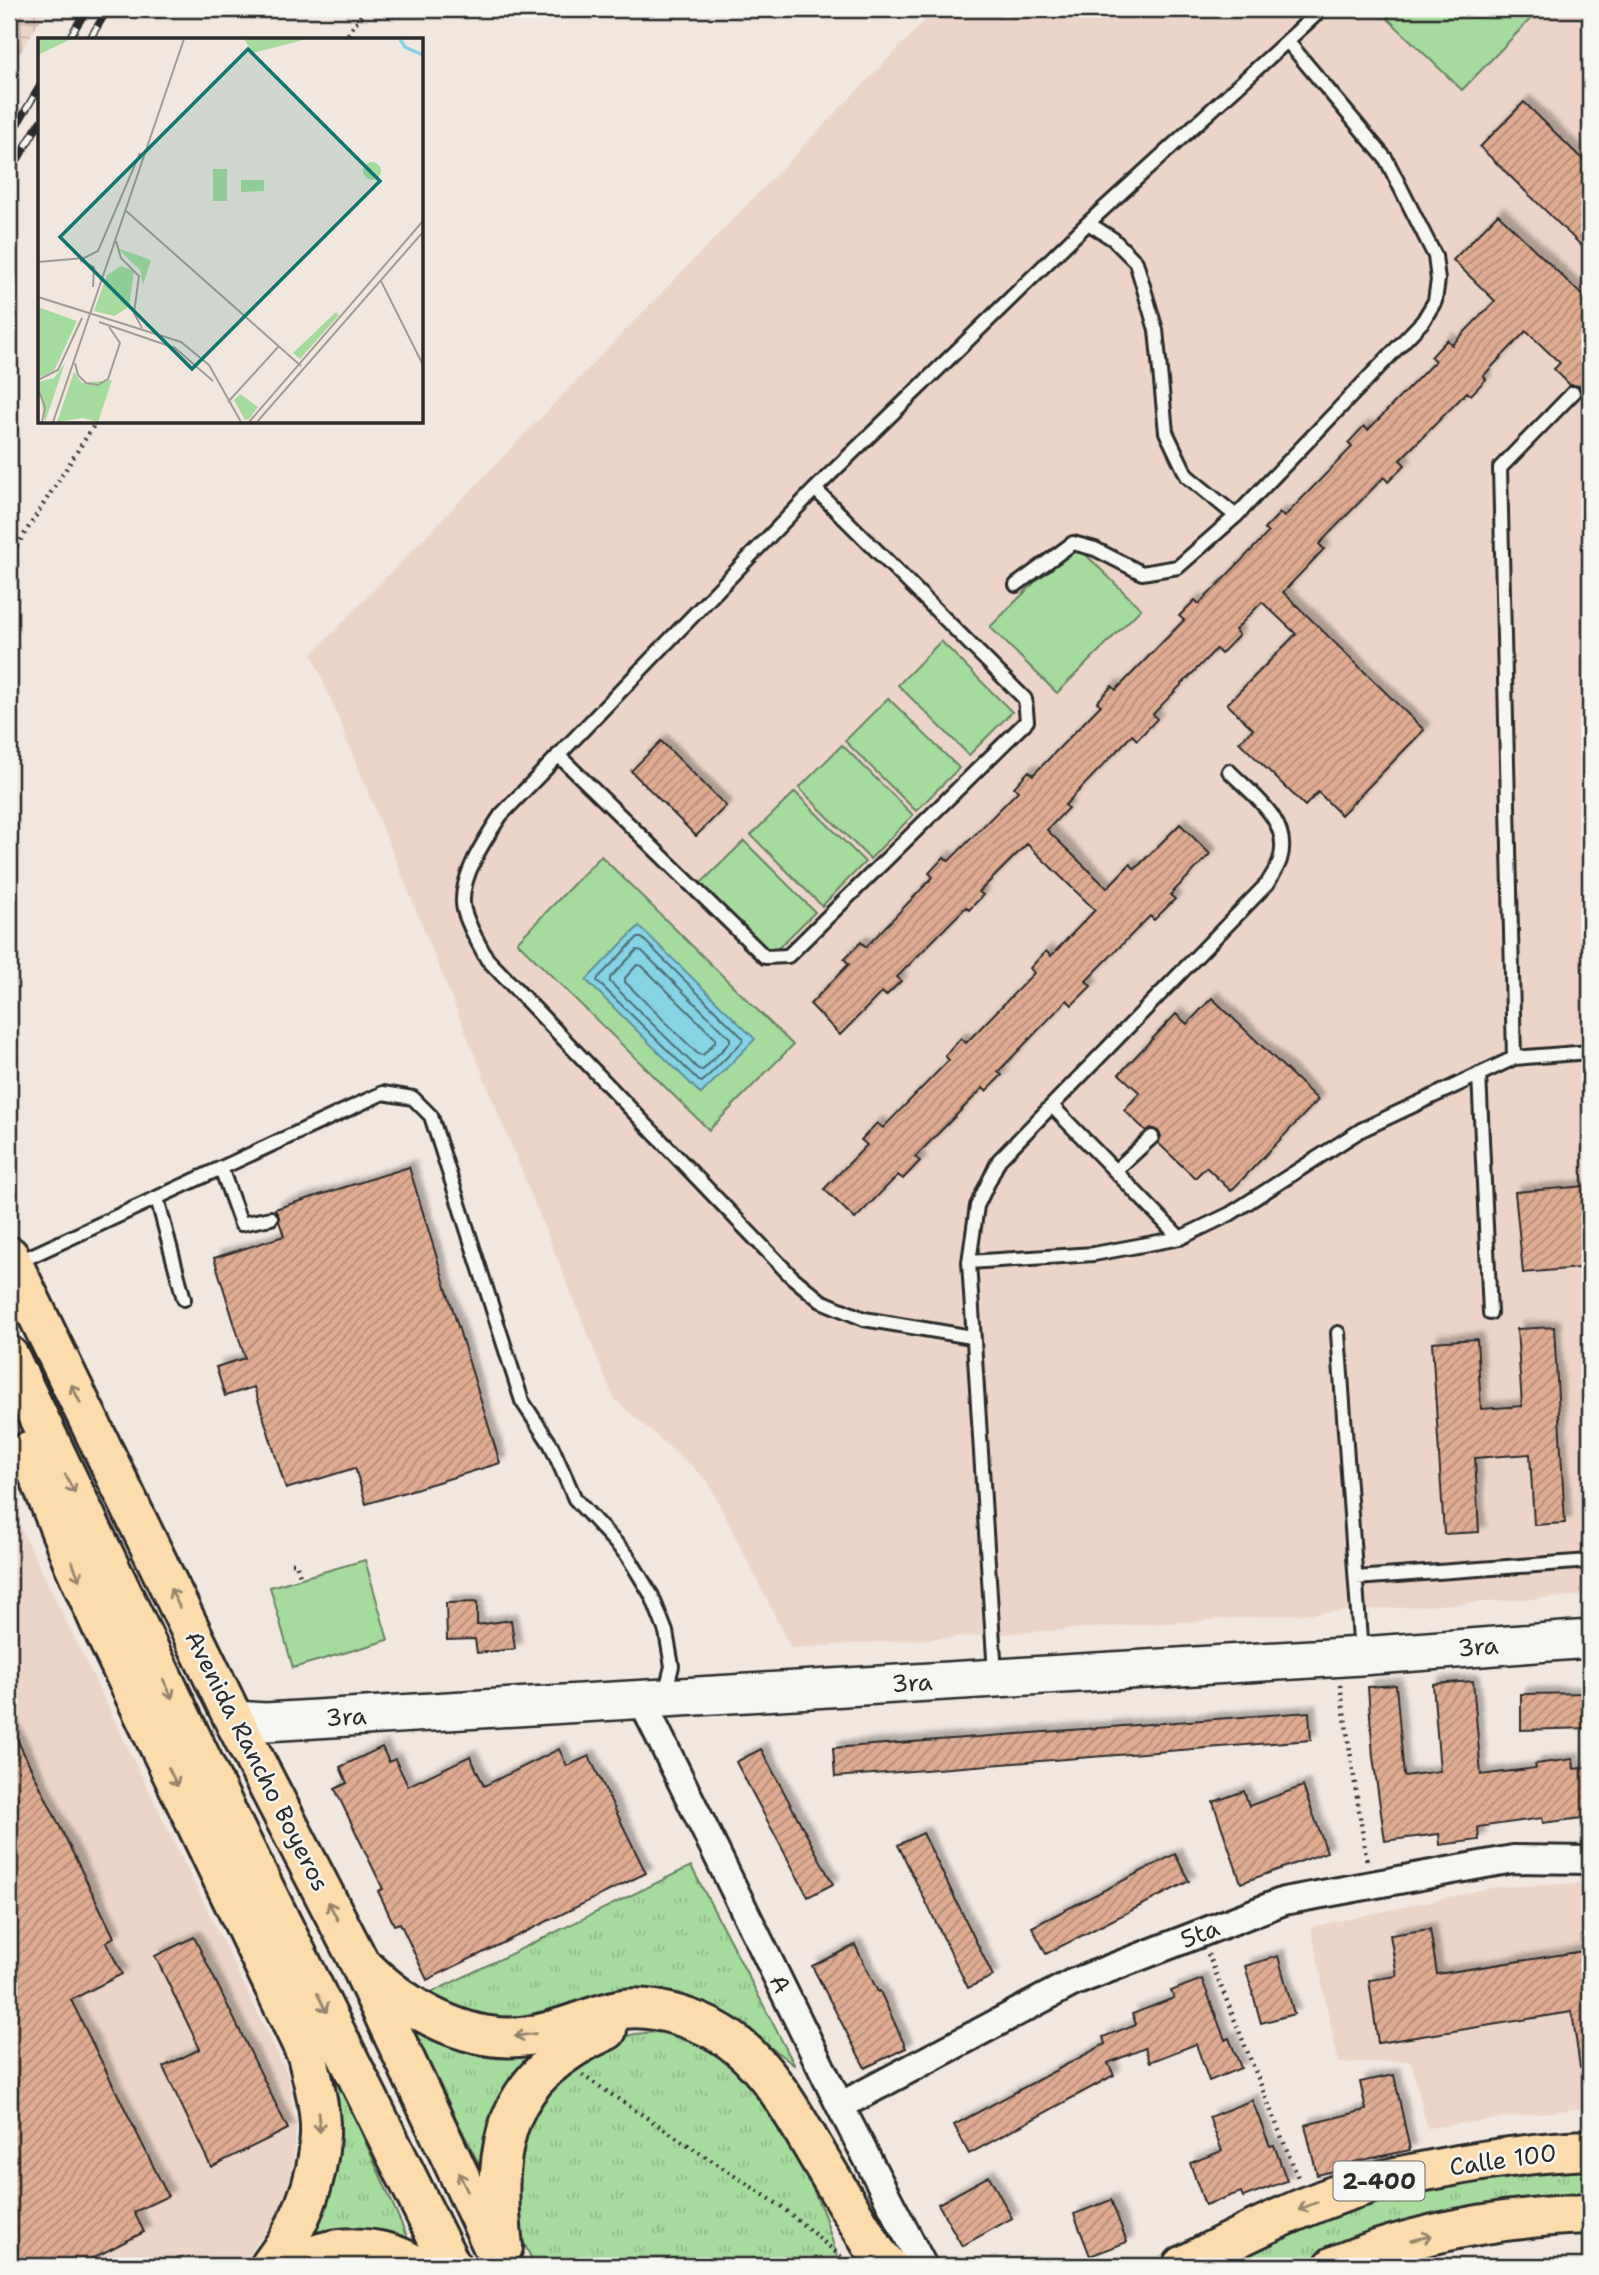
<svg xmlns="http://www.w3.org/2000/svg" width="1599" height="2275" font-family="'Shantell Sans',sans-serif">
  <defs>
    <pattern id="industrial-grid" width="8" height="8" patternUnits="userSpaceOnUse" patternTransform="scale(1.75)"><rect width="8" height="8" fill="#ecd5c8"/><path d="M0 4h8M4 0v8" fill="none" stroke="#cbb7ac"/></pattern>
    <pattern id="grass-tufts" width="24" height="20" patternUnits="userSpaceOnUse" patternTransform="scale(1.75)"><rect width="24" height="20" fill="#a6db9e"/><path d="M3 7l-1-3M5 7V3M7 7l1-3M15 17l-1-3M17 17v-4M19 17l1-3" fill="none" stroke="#8fbc88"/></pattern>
    <pattern id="building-hatch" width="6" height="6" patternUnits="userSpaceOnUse" patternTransform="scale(1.75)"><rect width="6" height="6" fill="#dfac92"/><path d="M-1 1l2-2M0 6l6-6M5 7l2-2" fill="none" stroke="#b58c77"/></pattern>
    <filter id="shadow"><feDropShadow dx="6" dy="-6" stdDeviation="2" flood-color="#0004"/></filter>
  </defs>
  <rect width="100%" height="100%" fill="#f1e7df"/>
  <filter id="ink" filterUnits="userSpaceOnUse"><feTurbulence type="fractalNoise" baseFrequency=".0143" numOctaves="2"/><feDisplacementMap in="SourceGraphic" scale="14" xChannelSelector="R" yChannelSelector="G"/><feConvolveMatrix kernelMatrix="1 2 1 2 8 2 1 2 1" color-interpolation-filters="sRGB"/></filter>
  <g filter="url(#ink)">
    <!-- built -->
    <path fill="#ecd5c8" d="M936,9H1590V1595L791,1648L707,1480L614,1399L312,654Z
      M9,1504L289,2077L296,2128L293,2170L282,2207L242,2266H9Z
      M1590,1883V2107L1427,2128L1411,2061L1338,2063L1311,1927L1495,1887Z"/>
    <!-- industrial -->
    <path fill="url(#industrial-grid)" d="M9,9H47L9,71Z"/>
    <!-- grass -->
    <path fill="url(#grass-tufts)" stroke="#688364" stroke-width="2" d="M691,1866L795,2066L739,2023L712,2007L680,1993L650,1989L617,1991L540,2015L504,2017H476L418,1999Z
      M408,2023L536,2050L486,2178Z
      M656,2032L679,2034L707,2042L749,2073L799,2156L825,2217L840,2266H535L513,2220L510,2173L529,2105L612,2040L635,2034Z
      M321,2041L409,2241L387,2233L309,2245L318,2228L331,2190L338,2152Z
      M1590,2163V2201L1359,2242L1300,2266H1209L1377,2194Z"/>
    <!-- pitch -->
    <path fill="#a6db9e" stroke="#688364" stroke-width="2" d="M1395,9H1540L1462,90L1387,18Z
      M1074,543L1141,609L1057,693L990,627Z
      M941,641L1012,712L969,755L898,685Z
      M888,698L959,768L916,811L845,741Z
      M842,745L913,815L870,859L799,788Z
      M795,792L865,862L822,906L751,835Z
      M744,841L815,912L771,955L700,884Z
      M601,856L793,1045L709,1130L517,942Z
      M365,1560L388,1640L293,1668L270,1587Z"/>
    <!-- water -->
    <path fill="#86d3e5" stroke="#62909b" stroke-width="2" d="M639,926L755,1039L701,1094L586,980Z"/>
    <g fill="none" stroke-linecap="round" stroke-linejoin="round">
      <!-- shore -->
      <path stroke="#4f6e75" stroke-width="2" d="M637,938H642L743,1038L742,1042L702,1082L699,1081L597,981L598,978Z
        M637,950L642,951L730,1038V1042L703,1070L698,1069L610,982V978Z
        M637,965L642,966L715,1038V1042L703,1055L698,1054L625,982V978Z"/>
    </g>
    <!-- building -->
    <path fill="url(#building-hatch)" stroke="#2b2b2b" stroke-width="2" filter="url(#shadow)" d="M1524,102L1590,167V254L1480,147Z
      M1498,214L1590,303V405L1581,396L1579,386L1570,385L1554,369L1560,363L1526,331L1483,376L1486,379L1471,395L1467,392L1400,460L1405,465L1388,482L1384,477L1319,544L1324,549L1283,592L1424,730L1341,815L1318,792L1305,806L1239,742L1253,729L1227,704L1296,634L1262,602L1235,630L1239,635L1221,654L1216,649L1153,714L1157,719L1137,740L1132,735L1065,805L1068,808L1047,830L1107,888L1130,864L1135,869L1180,824L1210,854L1170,895L1175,899L1154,920L1150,916L1086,981L1091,986L1072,1005L1067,1000L998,1072L1002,1075L986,1091L983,1088L915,1157L920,1161L903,1179L898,1175L855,1219L824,1189L867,1145L861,1140L877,1123L883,1128L949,1060L945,1056L961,1038L966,1043L1034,973L1030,968L1046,951L1051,956L1095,910L1027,844L979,892L983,895L969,910L966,907L897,977L901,981L886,996L882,992L840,1035L810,1004L849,964L844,959L861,942L866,947L933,877L929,873L944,857L949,861L1018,791L1014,787L1029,771L1033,775L1101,705L1097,702L1112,686L1116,690L1184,620L1179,616L1195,600L1199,604L1268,533L1264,529L1280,513L1284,517L1352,447L1348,443L1364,426L1368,430L1435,361L1431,357L1447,340L1452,345L1495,301L1453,260Z
      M661,741L726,806L696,836L631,771Z
      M1212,998L1318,1100L1231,1191L1206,1167L1195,1178L1158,1143L1161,1136L1158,1131L1151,1128L1146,1131L1124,1110L1140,1093L1119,1074L1176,1014L1187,1024Z
      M409,1167L500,1463L366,1504L355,1468L286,1489L254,1387L225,1396L216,1367L245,1358L214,1258L284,1236L275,1209Z
      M1586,1186L1590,1267L1523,1273L1515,1192Z
      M1554,1327L1565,1523L1534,1525L1530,1454L1475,1458L1479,1532L1444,1534L1432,1342L1477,1339L1481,1409L1522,1406L1517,1329Z
      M477,1602V1625L511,1620L515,1649L477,1653L475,1639L447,1640L446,1603Z
      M1473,1681L1481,1775L1536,1768L1535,1764L1573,1759L1574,1769L1590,1767V1817L1543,1823L1542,1818L1478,1827L1479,1840L1440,1845L1439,1834L1385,1841L1373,1757L1368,1687L1396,1685L1404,1776L1440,1771L1433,1684Z
      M1590,1693V1728L1521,1730V1694Z
      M1309,1712L1311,1740L835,1777L833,1748Z
      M9,1723L114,1937L106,1942L122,1974L71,2000L168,2196L134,2212L144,2232L85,2262L88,2266H42L39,2260L26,2266H9Z
      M382,1747L389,1762L395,1759L408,1786L470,1756L484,1786L559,1749L567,1766L589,1756L646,1873L427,1980L400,1923L394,1925L378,1891L383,1889L335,1789L347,1783L340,1767Z
      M761,1749L833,1884L808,1897L736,1762Z
      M1303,1786L1327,1852L1241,1883L1213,1802L1244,1791L1249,1806Z
      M923,1833L993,1976L968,1988L898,1845Z
      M1175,1854L1189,1881L1046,1954L1032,1927Z
      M1430,1929L1437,1974L1590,1950V2066L1580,2067L1572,2012L1378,2043L1369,1980L1397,1976L1390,1935Z
      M194,1937L288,2129L211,2167L163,2067L200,2049L155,1956Z
      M855,1945L878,1992L880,1991L906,2048L865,2068L812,1966Z
      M1278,1956L1294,2014L1261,2023L1245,1966Z
      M1202,1979L1225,2040L1229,2038L1241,2068L1209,2081L1196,2044L1150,2062L1145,2048L1108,2063L1114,2075L969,2154L954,2125L1105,2044L1103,2037L1136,2024L1132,2014L1174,1998L1171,1991Z
      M1394,2075L1410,2150L1354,2162L1355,2166L1317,2175L1305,2125L1366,2110L1360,2082Z
      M1252,2100L1270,2146L1274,2145L1287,2181L1243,2197L1241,2192L1205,2205L1190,2163L1222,2151L1209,2117Z
      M989,2176L1012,2218L962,2246L938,2204Z
      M1111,2200L1127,2242L1090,2256L1074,2214Z"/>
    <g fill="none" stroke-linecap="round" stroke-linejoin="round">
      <defs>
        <path id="lane" d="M1088,223L1113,239L1136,262L1156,330L1166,432L1187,476L1236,516
          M1016,585L1073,543L1095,549L1142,573L1178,567L1236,516L1423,321L1435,301L1438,280L1435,256L1386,159L1288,42
          M558,755L765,957L788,956L1027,721L1025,699L815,489
          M1514,1058L1500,468L1573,393
          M1479,1074L1490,1313
          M1052,1106L1180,1238
          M221,1168L241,1224L271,1218
          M1115,1171L1152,1137
          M157,1198L184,1299
          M969,1262L1094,1254L1180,1238L1230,1214L1361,1130L1514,1058L1590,1052
          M16,1263L383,1093L413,1098L431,1116L522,1401L551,1445L575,1499L627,1555L652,1596L666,1632L672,1666L665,1695
          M1338,1333L1361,1654
          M972,1337L864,1319L821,1301L791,1276L487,959C479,944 469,928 464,910C457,881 485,839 501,815L815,489L1088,223L1322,9
          M1356,1578L1590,1561
          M995,1674L969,1262L977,1206L999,1160L1267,884C1271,877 1277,869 1280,860C1292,822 1253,795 1229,771"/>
        <path id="street" d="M641,1699L840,2106L923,2266
          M840,2106L1072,1983L1284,1901L1513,1859L1590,1860"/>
        <path id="secondary" d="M234,1720L266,1722L1361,1656L1590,1639"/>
        <path id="highway" d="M9,1256L234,1720L359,1962L502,2266
          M9,1356L230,1819L451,2266
          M29,1451L73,1562L101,1625L307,2055C313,2081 321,2108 320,2135C319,2182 298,2230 270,2266
          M367,1970C407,2009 469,2045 528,2036C557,2032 585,2018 614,2011C650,2001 710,2022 738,2046C776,2077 799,2125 824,2166C841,2195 859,2223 876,2252L888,2266
          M503,2247C491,2143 505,2075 607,2030
          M293,2266C329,2242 380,2243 417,2266
          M1183,2266C1243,2234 1304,2204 1369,2184C1387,2178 1407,2175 1426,2171C1480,2160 1535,2152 1590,2150
          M1334,2266C1414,2233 1503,2217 1590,2214"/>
      </defs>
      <!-- lane casing -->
      <use href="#lane" stroke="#2b2b2b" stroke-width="18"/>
      <!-- street casing -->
      <use href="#street" stroke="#2b2b2b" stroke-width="32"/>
      <!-- secondary casing -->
      <use href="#secondary" stroke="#2b2b2b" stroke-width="42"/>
      <!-- highway casing -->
      <use href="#highway" stroke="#2b2b2b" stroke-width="44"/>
      <!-- path -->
      <path stroke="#2b2b2b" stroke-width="4.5" stroke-dasharray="2 5" stroke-linecap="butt" d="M344,40L365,9
        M9,558L96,422
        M292,1563H296L301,1579
        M1340,1685L1367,1863
        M1208,1954L1299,2180
        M582,2075L782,2207L844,2259"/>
      <!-- lane -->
      <use href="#lane" stroke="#f6f6f2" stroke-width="12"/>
      <!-- street -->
      <use href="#street" stroke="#f6f6f2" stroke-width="26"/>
      <!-- secondary -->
      <use href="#secondary" stroke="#f6f6f2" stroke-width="37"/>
      <!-- highway -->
      <use href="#highway" stroke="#fcdcac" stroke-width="38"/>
      <defs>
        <path id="rail" d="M68,40L87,9
          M89,40L108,9
          M9,138L40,86
          M9,174L40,122"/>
      </defs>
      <!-- rail casing -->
      <use href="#rail" stroke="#2b2b2b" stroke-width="8"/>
      <!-- rail -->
      <use href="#rail" stroke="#f6f6f2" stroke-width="5" stroke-dasharray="16" stroke-linecap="butt"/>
    </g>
    <!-- one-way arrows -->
    <defs><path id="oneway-shaft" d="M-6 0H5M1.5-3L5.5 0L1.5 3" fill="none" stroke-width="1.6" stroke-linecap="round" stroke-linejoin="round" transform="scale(1.75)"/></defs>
    <g stroke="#94846c">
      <use href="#oneway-shaft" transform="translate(76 1394) rotate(-116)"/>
      <use href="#oneway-shaft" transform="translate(70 1484) rotate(64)"/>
      <use href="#oneway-shaft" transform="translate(76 1571) rotate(66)"/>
      <use href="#oneway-shaft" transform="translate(175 1598) rotate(-116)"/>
      <use href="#oneway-shaft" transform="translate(168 1689) rotate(64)"/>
      <use href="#oneway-shaft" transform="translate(173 1777) rotate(64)"/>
      <use href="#oneway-shaft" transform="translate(333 1911) rotate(-117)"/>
      <use href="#oneway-shaft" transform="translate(322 2003) rotate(64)"/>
      <use href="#oneway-shaft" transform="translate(525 2035) rotate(173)"/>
      <use href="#oneway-shaft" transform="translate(319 2122) rotate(84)"/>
      <use href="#oneway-shaft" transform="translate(463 2182) rotate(-115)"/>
      <use href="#oneway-shaft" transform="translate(1308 2206) rotate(158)"/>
      <use href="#oneway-shaft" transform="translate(1422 2238) rotate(-14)"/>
    </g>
  </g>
  <g text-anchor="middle" stroke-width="5" stroke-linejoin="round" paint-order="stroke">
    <!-- shield labels -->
    <rect fill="#f6f6f2" stroke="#686867" stroke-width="2" x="1333.5" y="2161.5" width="91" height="39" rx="5"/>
    <g font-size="23" font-weight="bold" fill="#2b2b2b">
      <text x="1379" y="2189">2-400</text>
    </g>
    <!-- street labels -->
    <g font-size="24" fill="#2b2b2b" stroke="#f6f6f2">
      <text transform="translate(1478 1647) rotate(-4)" y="8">3ra</text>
      <text transform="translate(912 1683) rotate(-3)" y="8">3ra</text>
      <text transform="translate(346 1717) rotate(-3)" y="8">3ra</text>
      <text transform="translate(257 1761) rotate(63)" y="8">Avenida Rancho Boyeros</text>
      <text transform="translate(1200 1934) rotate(-21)" y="8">5ta</text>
      <text transform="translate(780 1984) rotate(64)" y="8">A</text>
      <text transform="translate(1503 2160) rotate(-8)" y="8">Calle 100</text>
    </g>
  </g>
  <!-- overview -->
  <g transform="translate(38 38)">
    <rect width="385" height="385" fill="#f1e7df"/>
    <path d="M79,210L113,222L105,247L102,232ZM83,228L96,233L91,269L76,278L56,273L69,237ZM0,269L39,283L16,333L0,340ZM298,274L301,277L262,321L255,315ZM27,325L7,384L0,344L16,340ZM202,356L220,369L211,381L207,382L196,362Z" fill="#a6db9e"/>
    <path d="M0,1H33L0,17ZM36,334L44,345L74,342L60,384L45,380L19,384Z" fill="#a6db9e"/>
    <path d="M206,1H269L215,15Z" fill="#a6db9e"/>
    <path d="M325 133a9 9 0 1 1 18 0a9 9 0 1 1-18 0ZM175,131H189V163H175ZM203,142H226V153L203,154Z" fill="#a6db9e"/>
    <path fill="none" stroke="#86d3e5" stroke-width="3.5" d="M362,1L367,9L385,17"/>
    <path fill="none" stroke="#a29c97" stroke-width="2" d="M87,172L263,328M78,203L83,220L101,238L96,275L104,290M42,222L56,229L55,249M0,224L46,220L60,213L102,115M343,243L385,327M0,259L143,304L171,327L203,384M61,284L137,310L175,343M37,325L40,337L48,345L60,347L70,341L82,305L71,289M0,342L20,332L44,280M0,351L7,369L4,384M190,364L241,308M15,384L146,1M211,384L385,183M219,384L385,194"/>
    <path fill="#0f766e" fill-opacity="0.15" stroke="#0f766e" stroke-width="3.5" d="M210,11L342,143L154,331L22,199Z"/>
    <rect width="385" height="385" fill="none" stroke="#2b2b2b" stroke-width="3.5"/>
  </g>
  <!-- margin -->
  <rect width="1599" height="2275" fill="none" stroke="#f6f6f2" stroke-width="35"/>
  <rect x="18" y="18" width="1564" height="2240" fill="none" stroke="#2b2b2b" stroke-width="2.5" filter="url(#ink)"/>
</svg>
